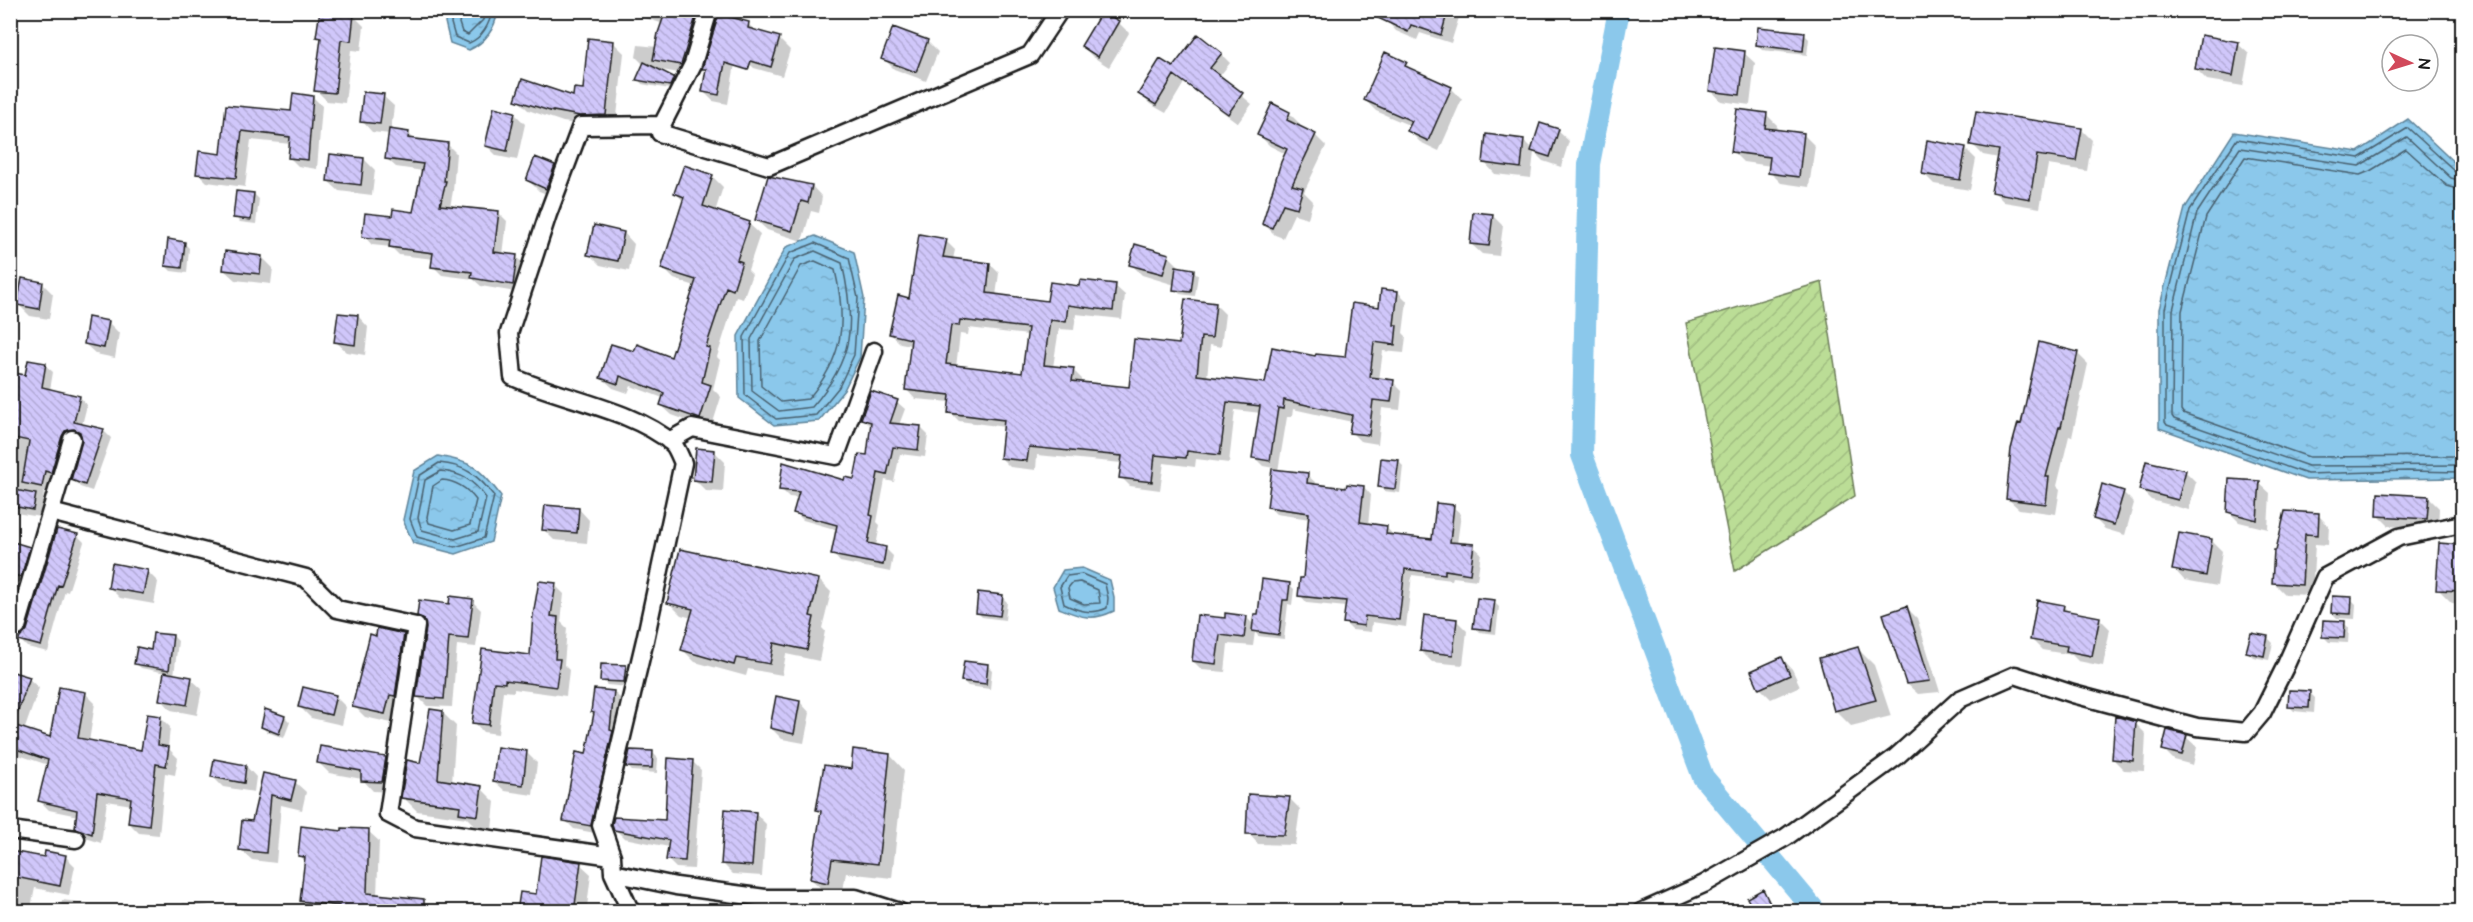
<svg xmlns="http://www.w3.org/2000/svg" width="2473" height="922" font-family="'Architects Daughter',sans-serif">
  <defs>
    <pattern id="garden-furrows" width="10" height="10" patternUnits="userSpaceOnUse" patternTransform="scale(1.5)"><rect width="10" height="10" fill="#bbdd96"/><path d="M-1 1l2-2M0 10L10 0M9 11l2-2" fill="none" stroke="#a0bd81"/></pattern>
    <pattern id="water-ripples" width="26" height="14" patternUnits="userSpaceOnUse" patternTransform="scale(1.5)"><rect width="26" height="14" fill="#8bc8eb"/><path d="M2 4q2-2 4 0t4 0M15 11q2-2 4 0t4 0" fill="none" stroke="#77abc9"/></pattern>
    <pattern id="building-back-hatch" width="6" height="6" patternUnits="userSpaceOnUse" patternTransform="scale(1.5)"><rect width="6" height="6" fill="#d0c7fa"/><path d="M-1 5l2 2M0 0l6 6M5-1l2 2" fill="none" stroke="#b2aad6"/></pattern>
  </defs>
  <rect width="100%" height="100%" fill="#fff"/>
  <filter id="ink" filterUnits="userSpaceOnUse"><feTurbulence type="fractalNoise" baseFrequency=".0167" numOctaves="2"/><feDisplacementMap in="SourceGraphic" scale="12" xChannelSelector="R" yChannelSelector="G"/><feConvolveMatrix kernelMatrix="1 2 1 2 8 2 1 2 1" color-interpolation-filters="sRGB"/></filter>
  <g filter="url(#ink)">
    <!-- garden -->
    <path fill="url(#garden-furrows)" stroke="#6c7c59" stroke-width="1.5" d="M1822,282L1855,496L1735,571L1686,323Z"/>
    <!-- water -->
    <path fill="url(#water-ripples)" stroke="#5f8398" stroke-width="1.5" d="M449,11H498C495,28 486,42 469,50L450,43L445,22Z
      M2408,119L2462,170V478L2306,480L2159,428V309L2185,208L2234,132L2358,152Z
      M815,236L854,252L864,298L860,357L844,390L819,421L774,425L739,398L738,336L786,247Z
      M438,456C473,462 480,468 501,496L491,542L456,554L413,543L403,520L414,471Z
      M1082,568L1110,580L1114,597V611C1091,622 1081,617 1059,608L1053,587L1063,570Z"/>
    <!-- shadow -->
    <path fill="#0003" fill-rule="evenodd" d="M618,10H720L712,13L704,36Z
      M720,10H745L741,22L748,24L758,33L779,39L790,50L782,76L754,68L715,31Z
      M1391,10H1469L1468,14L1461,11L1451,43L1420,33L1417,40L1396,31L1387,21Z
      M1103,13L1119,23L1129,33L1109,67L1093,57L1082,46Z
      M353,15L364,26L361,51L351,50L345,103L327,101L316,90L322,40L318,36Z
      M1804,34L1809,39L1807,55L1762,50L1757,45Z
      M927,41L938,52L926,81L894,69L883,58Z
      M613,42L624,53L616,125L592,126L563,122L528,110L517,99L574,98L584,91Z
      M2238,44L2249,54L2243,86L2207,80L2196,69Z
      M638,45L686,50L697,61L691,75L656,69L679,84L675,90L642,84L638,79L644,65L636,57Z
      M709,52L735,64L728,104L713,101L703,91L707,71L704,68Z
      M1744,53L1755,63L1750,105L1721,101L1711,90Z
      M1221,54L1230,63L1219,77L1252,104L1238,123L1184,83L1166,113L1150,104L1140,94L1173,69Z
      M1406,64L1413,71L1451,88L1462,99L1439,151L1420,142L1409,131L1411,126L1376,111L1365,100Z
      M383,96L394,106L391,131L408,133L416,141L448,145L456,153L453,191L450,207L498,212L507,221L503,255L516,257L525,265L521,293L481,286L473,279L442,275L433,266L434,259L399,255L391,247L372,245L364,236L394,218L414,213L423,171L396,167L387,159L390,134L372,132L362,121Z
      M313,97L322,106L317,169L298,166L289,157L291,144L251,140L245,187L207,182L198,173L222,156L228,106L292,113Z
      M514,113L525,124L517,160L497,156L486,145Z
      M1289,113L1300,124L1299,127L1315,135L1326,146L1304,192L1313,201L1308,218L1294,214L1283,238L1275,235L1264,224L1286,154L1270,146L1259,135Z
      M1766,114L1777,125L1776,131L1804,135L1815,146L1809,187L1781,183L1770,172L1771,166L1743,162L1733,152Z
      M2081,129L2092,140L2087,171L2048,165L2040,208L2004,202L1993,191L1999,158L1983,155L1972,144Z
      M1558,131L1569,141L1561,167L1543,161L1534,152L1531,178L1495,174L1485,163L1523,140L1533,150Z
      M1965,148L1976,159L1970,190L1934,184L1923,173Z
      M364,159L375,170L372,195L339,191L328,181Z
      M554,166L565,177L557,198L539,191L528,180Z
      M712,176L723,187L715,212L749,224L760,234L748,270L752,274L743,299L736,297L717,357L720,360L713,389L721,397L711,429L672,415L661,405L663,398L631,386L628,393L613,388L602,378L635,353L672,358L695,286L674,279L663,268L684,202L676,193Z
      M769,178L812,186L822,197L819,213L811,211L802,241L767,230L756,220Z
      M254,194L259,199L256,224L240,222L235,217Z
      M1492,215L1503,226L1499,256L1482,254L1471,244Z
      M624,233L634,244L629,271L600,265L589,254Z
      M946,241L955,250L953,259L990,264L999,273L996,296L1049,303L1081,287L1115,286L1125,295L1122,319L1076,314L1074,330L1059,329L1053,367L1073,370L1082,379V383L1130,389L1180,346L1216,305L1225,314L1221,347L1210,345L1207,378L1266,385L1317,358L1347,359L1380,308L1398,292L1407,301L1403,333L1406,336L1404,353L1383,351L1379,380L1393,382L1402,391L1400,410L1382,408L1378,444L1360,441L1351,432L1352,422L1293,409L1292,417H1287L1278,471L1307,475L1315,482L1314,486L1348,490L1364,487L1371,495L1368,525L1386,527L1394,536L1433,541L1453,507L1461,514L1457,544L1473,546L1481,553L1477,580L1453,577L1452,580L1412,575L1406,627L1372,622L1371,632L1352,630L1345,623L1346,607L1307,603L1300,595L1304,580L1310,519L1276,514L1269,507L1274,468L1263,466L1254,457L1261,413L1235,410L1229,463L1196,459L1195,467L1164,463L1160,490L1130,486L1121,477L1122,463L1037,455L1036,470L1010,467L1001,458L1005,427L959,421L950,412L951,402L915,399L906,389L911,345L900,343L890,333ZM969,328L1028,335L1023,375L956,367L960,334L968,335Z
      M184,243L189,248L187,273L171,271L166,266Z
      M1168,255L1179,266L1178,268L1193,270L1198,275L1195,296L1180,294L1175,289V285L1142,275L1131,264Z
      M262,257L273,268L271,284L235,280L224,270Z
      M43,284L53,294L49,319L30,316L19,305Z
      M358,316L368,327L365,355L347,352L336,342Z
      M108,322L119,333L115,358L96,354L85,344Z
      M2077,353L2088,364L2072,437L2069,436L2057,486L2060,489L2056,514L2019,509L2008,499L2022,426Z
      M45,365L53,372L50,390L80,397L87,405L82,425L104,431L111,438L92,491L80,487L73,479L84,436L72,439L50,494L44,492L40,517L10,512V373L27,376Z
      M897,402L905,409L899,425L920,427L928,435L925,457L900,454L894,482L885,480L877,522L880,525L876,546L885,548L893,556L890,572L840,562L833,554L838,530L803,520L795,512L799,498L789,497L781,489L855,480L868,457L872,427L862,419Z
      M714,451L725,462L723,492L706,491L695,480Z
      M1398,461L1403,466L1400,493L1384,491L1379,486Z
      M2185,471L2196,482L2189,510L2151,500L2141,490Z
      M2259,483L2270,493L2268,529L2239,522L2228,511Z
      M2123,492L2134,503L2125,535L2105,529L2095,519Z
      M2428,497L2439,508L2438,529L2389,526L2378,515Z
      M579,509L589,520L587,543L554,540L544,530Z
      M2286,513L2318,515L2329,526L2328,545L2315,544L2312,595L2285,594L2274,583Z
      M77,535L84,542L68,592L65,591L48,652L27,647L20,640L28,631Z
      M2211,540L2222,551L2217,586L2184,580L2174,569Z
      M2462,546V604L2452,603L2438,589Z
      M29,548L35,554L10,625V551Z
      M147,571L158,582L154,604L120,598L109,587Z
      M789,572L819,580L831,592L822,628L825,631L819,661L786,654L782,675L748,669L746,676L695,662L683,650L692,618L681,615L669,603Z
      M1289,584L1294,589L1292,605L1288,604L1284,639L1258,636L1255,632L1253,646L1228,644L1225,672L1202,670L1193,661L1226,619L1246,617L1254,625L1259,616Z
      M555,585L564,594L561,622L567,628L564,665L569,670L566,696L514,689V692L503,691L498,734L483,732L474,722L483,650L531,657Z
      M1002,597L1007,602L1005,620L982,617L977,612Z
      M2351,599L2356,604L2355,619L2337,618L2332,613Z
      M472,601L481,610L476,647L457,645L452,707L427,706L418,697L428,627L419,615Z
      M1494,602L1499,607L1496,634L1480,632L1475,627Z
      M2063,606L2069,612L2099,618L2110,629L2103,666L2078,661L2072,655L2042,650L2031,639Z
      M1906,607L1917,618L1940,692L1918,694L1907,684Z
      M1456,620L1467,631L1463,665L1432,662L1421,651Z
      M2344,623L2349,628L2348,643L2329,642L2324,637Z
      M2252,635L2268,638L2273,643L2269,660L2253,657L2248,652Z
      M173,636L178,641L174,676L191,679L202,689L197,715L171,710L161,699L166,673L141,668L136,663Z
      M403,636L414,646L396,724L365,717L354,706Z
      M1858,649L1874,665L1891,716L1851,726L1835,710Z
      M1782,658L1792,669L1800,686L1771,699L1760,688Z
      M987,665L992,670L990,689L968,686L963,681Z
      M626,667L631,672L629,687L607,685L602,680Z
      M10,673L29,679L39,688L24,731L51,739L86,694L95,703L89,742L142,752L160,717L170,727L168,748L178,758L175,775L165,773L159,835L139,833L129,823L132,805L107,801L101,843L86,838L76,828L78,816L49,810L39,800L48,765L10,752Z
      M614,692L623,701L600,834L574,829L565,820L587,756L596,715L593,712Z
      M2310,693L2315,698L2314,713L2294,711L2289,706Z
      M335,696L346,707L342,725L311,718L300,707Z
      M800,702L810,713L804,743L782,739L771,728Z
      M442,712L456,726L452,783L481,788L495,802L492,829L475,826L467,818L417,811L403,797L421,764Z
      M285,717L290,722L284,738L267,732L262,727Z
      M2135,723L2146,734L2144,771L2124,770L2113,759Z
      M2186,737L2197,747L2193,765L2174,760L2163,749Z
      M527,753L537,763L533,795L505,791L494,781Z
      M653,753L658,758L657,773L632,771L627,766Z
      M890,755L904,770L892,878L846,873L842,896L826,893L811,879L822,814L818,809L852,771Z
      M385,758L396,769L392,792L373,791L362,779L329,773L319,763Z
      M692,761L701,770L694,869L676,868L667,859L669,847L624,838L615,829L666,822Z
      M246,766L256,777L254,792L223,787L212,776Z
      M264,774L295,782L306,792L302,810L281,805L276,863L252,860L241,850L253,823Z
      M1289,798L1300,809L1295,845L1258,844L1248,833Z
      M755,813L766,824L762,876L733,874L722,863Z
      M368,831L379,841L377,896L419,900L429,912H299L306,862L299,856L344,832Z
      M10,852L45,859L65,856L75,866L69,895L35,888L30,912H10Z
      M580,864L591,874L587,907L614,912H519Z
      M62,900L86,903L94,912H60Z
      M183,903L208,906L213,912H182Z"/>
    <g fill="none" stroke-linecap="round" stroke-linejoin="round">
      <!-- shore -->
      <path stroke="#48616f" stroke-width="1.5" d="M454,10L451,23L455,37L469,43C482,38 490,24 492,10
        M462,10L459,23L462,32L468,35L483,20L484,10
        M2462,174L2456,172L2408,128L2359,158L2237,139L2190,210L2165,309V422L2167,425L2307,474L2407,471L2462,472
        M2462,181L2451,178L2407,137L2359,166L2240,148L2197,213L2173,310L2172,416L2174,419L2308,466L2462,465
        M2462,190L2447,186L2406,149L2370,171L2360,175L2245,157L2206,217L2182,311L2181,410L2183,413L2309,457L2462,456
        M815,243L849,258L858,298L854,355L839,387L816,415L776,419L745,395L744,337L790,253Z
        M815,251L842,263C856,324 854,359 812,407L779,411L752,391L751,339L795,259Z
        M815,261L835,270C847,323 844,357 808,399L781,402L761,386L760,341L801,266Z
        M439,463C465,465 479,476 494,496L484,538L455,547L417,537L410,519L419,476Z
        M441,471C462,473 474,481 486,498L478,532L455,539L422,530L418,518L425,480Z
        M442,480C457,481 467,488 476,500L470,525L454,530L429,523L427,517L433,486Z
        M1082,574L1105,584L1108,598L1107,608C1092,615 1078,611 1064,604L1060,587L1067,576Z
        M1080,582L1098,590L1100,603L1084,604L1070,598L1068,588L1072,583Z"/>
      <!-- canal -->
      <path stroke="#8bc8eb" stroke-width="22" d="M1619,10L1589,164L1582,455L1703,777L1816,912"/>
    </g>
    <!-- building -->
    <path fill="url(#building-back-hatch)" stroke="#1c1c1c" stroke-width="1.5" fill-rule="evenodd" d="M320,10L354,14L351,41L341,40L335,93L314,91L321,38L316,37Z
      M666,10H698L681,65L653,60L658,33Z
      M1361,10H1435L1447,14L1441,35L1411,25L1408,32Z
      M1102,11L1119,21L1098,57L1081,46Z
      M719,14L749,22L748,28L780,37L771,67L751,61L748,70L725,63L719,95L702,92L706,69H702Z
      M893,27L928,40L916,72L881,59Z
      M1758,27L1805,32L1803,51L1756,45Z
      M1198,34L1222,53L1210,68L1243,93L1228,114L1174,75L1156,105L1138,94L1160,59L1173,67Z
      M2201,35L2239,42L2233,76L2195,69Z
      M588,38L614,41L606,115L580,116L553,111V112L515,100L522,79L573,96L574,88L583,89Z
      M1715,47L1745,51L1740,95L1709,91Z
      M1385,52L1407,62L1405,66L1452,87L1428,141L1407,131L1412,121L1364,100Z
      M644,62L674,77L670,86L636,80Z
      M363,92L384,94L380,124L360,122Z
      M293,93L313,96L308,160L288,158L290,137L242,131L236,178L196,174L199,151L221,154L226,105L291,111Z
      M1272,103L1290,112L1287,120L1316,134L1292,185L1303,188L1297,208L1283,204L1272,228L1262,224L1281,162L1287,149L1257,135Z
      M494,107L515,112L507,151L485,146Z
      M1737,109L1767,113L1765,128L1804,133L1799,177L1768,173L1770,157L1731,152Z
      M1976,111L2082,128L2076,161L2037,155L2030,199L1991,192L1999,150L1970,145Z
      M1540,123L1559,129L1550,157L1531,151Z
      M389,129L409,132L408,138L448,143L444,181H446L440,205L499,211L494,252L517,255L513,285L471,278L472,272L431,267L433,253L389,247L390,240L362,237L365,213L392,216L393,209L413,212L423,164L385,159Z
      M1486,134L1524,139L1521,168L1483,163Z
      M1927,140L1966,147L1960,180L1922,174Z
      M330,154L364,158L361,185L327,181Z
      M535,157L555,165L546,189L526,180Z
      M684,165L713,175L703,206L750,222L737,260L742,262L733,290L726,287L706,347L710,348L702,382L711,385L700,419L660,405L664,393L620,376L618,384L600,378L611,344L634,351L637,344L671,357L696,280L661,269L684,197L674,193Z
      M768,176L812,185L808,203L801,201L792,231L755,220Z
      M236,191L254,193L251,220L233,218Z
      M1473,212L1493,214L1489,246L1470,244Z
      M594,225L624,232L618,261L587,255Z
      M919,234L947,239L943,257L990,263L987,293L1047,301L1050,282L1079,286L1080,280L1116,284L1113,311L1068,305L1066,322L1050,320L1044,365L1074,368L1072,381L1129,387L1134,339L1179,344L1185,299L1216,303L1212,338L1201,337L1197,375L1265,383L1272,347L1315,356L1316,354L1345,357L1352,303L1379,307L1381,289L1398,291L1394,325H1397L1395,345L1374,342L1370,377L1394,380L1391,402L1373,400L1369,435L1349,433L1352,415L1284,400L1283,409L1278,408L1270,461L1252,458L1260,406L1227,402L1220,455L1187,451L1186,458L1155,455L1152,482L1119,478L1122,456L1029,447L1027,461L1000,458L1004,420L948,413L950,395L905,390L911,339L889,334L898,295L909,298ZM960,320L1028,328L1022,373L946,364L951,325L959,326Z
      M168,239L185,242L182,268L165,266Z
      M1135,244L1169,254L1163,274L1129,265Z
      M225,251L262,256L260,274L223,270Z
      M1176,266L1194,269L1191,292L1173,290Z
      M22,278L43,282L39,309L17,305Z
      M338,313L358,315L355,345L334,342Z
      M88,317L109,321L104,348L84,344Z
      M2039,342L2078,352L2061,427H2059L2046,477H2049L2046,504L2006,499L2011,449L2018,423L2021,424Z
      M28,360L46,363L42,387L80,396L74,422L104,429L85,485L71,480L82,441L80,432L74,429L65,431L62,436L51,473L45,471L42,487L22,483L29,441L10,437V372L25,375Z
      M871,391L898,400L890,423L921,426L918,450L893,447L887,475L878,473L870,515L873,516L868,543L886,547L883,565L831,555L837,525L793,513L799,492L779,490L783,462L844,480L845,477L854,479L859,454L867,455L871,422L861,419Z
      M696,448L715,450L712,482L693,480Z
      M1381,458L1399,460L1395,489L1378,487Z
      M2146,461L2186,470L2178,500L2139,490Z
      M1272,469L1308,473L1307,483L1346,488L1347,484L1364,486L1360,522L1387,526L1386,534L1432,539L1436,503L1454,505L1450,542L1474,544L1470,574L1445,570V574L1405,569L1399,620L1365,616L1364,626L1343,623L1346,601L1298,596L1300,578H1303L1309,513L1267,507Z
      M2229,479L2260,481L2257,520L2227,512Z
      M2102,484L2124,491L2114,525L2093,519Z
      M15,490L36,494L33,510L12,506Z
      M2378,493L2429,496L2427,519L2377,516Z
      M545,505L579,508L577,533L542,530Z
      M2285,511L2319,513L2318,535L2305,534L2302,585L2272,583L2274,550H2276Z
      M57,529L78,534L61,586L58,585L41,646L18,640L27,630Z
      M2179,533L2212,539L2206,576L2172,570Z
      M10,541L30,547L21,577L10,574Z
      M2439,543L2463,545V591L2436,590Z
      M680,549L819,579L810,616L814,617L807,650L774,643L770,664L736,658L734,665L681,650L693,609L667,603Z
      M112,563L148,570L143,594L108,588Z
      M1262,579L1290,583L1288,600H1283L1279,635L1252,631L1254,614H1258Z
      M539,581L556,583L551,616L558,617L555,659H560L556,687L505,680V683L494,682L489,725L472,723L482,649L530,655L533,615Z
      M978,592L1003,595L1000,616L976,613Z
      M450,596L473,599L468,639L449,637L444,699L416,697L426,628L423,618L417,616L419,600L449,604Z
      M2332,596L2352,597L2351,614L2331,613Z
      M1477,598L1495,600L1491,630L1473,628Z
      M2037,600L2064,605L2063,610L2100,617L2092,656L2066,651L2067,646L2030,640Z
      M1907,606L1930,681L1906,684L1883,614Z
      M1225,613L1247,616L1244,638L1220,635L1216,664L1192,661L1197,615L1225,618Z
      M1424,615L1457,619L1453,655L1420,651Z
      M2323,620L2345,621L2344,638L2322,637Z
      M377,628L404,634L395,696L390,695L385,714L352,707L370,634L376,636Z
      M153,633L173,635L169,670L134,664L137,647L151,650Z
      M2251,633L2268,636L2264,656L2246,652Z
      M1858,647L1876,700L1834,711L1819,658Z
      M1782,657L1790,675L1759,689L1751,671Z
      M964,661L988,664L986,684L961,681Z
      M601,664L626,665L624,682L600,681Z
      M10,671L30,677L13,725L10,724Z
      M164,672L192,677L187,705L159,700Z
      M59,687L86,692L78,738L141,750L147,714L161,716L158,745L169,747L166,766L156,764L149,826L128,823L131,798L97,792L92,834L75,828L77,810L38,801L48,760L10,747V724L50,737Z
      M303,687L336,695L331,715L298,707Z
      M594,689L614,691L610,730L613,731L591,826L563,821L576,752L586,754L594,713L591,712Z
      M2289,690L2310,691L2309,708L2288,707Z
      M776,696L800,701L794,734L770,728Z
      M265,709L285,716L279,734L261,727Z
      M430,709L443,711L438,779L482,786L478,816L459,813L460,806L401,798L407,760L420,763Z
      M2115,716L2136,722L2133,761L2112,759Z
      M2167,730L2187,735L2182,755L2162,750Z
      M320,746L386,757L382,782L361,781V771L317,763Z
      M497,747L527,751L523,785L493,781Z
      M853,749L890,754L878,864L832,859L828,883L810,879L821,811L816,810L824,765L851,769Z
      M630,750L653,751L652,768L626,767Z
      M668,758L693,760L685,861L666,860L669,840L614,830L612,824L614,817L665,820Z
      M214,759L246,765L244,783L211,777Z
      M263,773L296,780L291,800L271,795L266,853L239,850L242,820L252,821Z
      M1248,794L1290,797L1284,835L1246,834Z
      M725,809L756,812L752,866L721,864Z
      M301,826L342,831V828L369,829L367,893L424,899V912H339V906L300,901L305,857L298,856Z
      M10,851L44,857L45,851L66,855L60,886L10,876Z
      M541,856L581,862L574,912H517L520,892L536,894Z
      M1763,889L1774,912H1755L1747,898Z"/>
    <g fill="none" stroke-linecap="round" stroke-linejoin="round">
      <defs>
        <path id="minor" d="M660,133L769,166L1030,55L1060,10
          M669,441L692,428L836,456L874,351
          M51,512L306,578L337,609L416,626L388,814L415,828L612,856
          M10,627H17L72,439
          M10,830L76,839
          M613,873L676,886L765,898H856L900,912
          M631,912L613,873L612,856L601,825L645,640L683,463C680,457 677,447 672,443C634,410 561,399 513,377L509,333L548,214L581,126L662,125L693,64L709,10
          M1641,912L1704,884L1786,837L1896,757L1960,699L2015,675L2073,694L2197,727L2246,732L2262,713L2285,667L2325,577L2399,537L2462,524"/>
      </defs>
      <!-- minor casing -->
      <use href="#minor" stroke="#1c1c1c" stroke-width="21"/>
      <!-- minor -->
      <use href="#minor" stroke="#fff" stroke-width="16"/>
    </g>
  </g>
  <!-- margin -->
  <rect width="2473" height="922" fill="none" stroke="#fff" stroke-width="36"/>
  <rect x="18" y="18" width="2437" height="886" fill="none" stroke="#1c1c1c" stroke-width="2" filter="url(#ink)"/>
  <!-- north arrow -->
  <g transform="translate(2410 63) rotate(94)"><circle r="28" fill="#ffffff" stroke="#a4a4a4" stroke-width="1.5"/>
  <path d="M0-4.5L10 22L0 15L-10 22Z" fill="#d1495b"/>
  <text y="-9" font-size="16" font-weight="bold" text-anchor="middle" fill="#1c1c1c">N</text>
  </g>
</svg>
